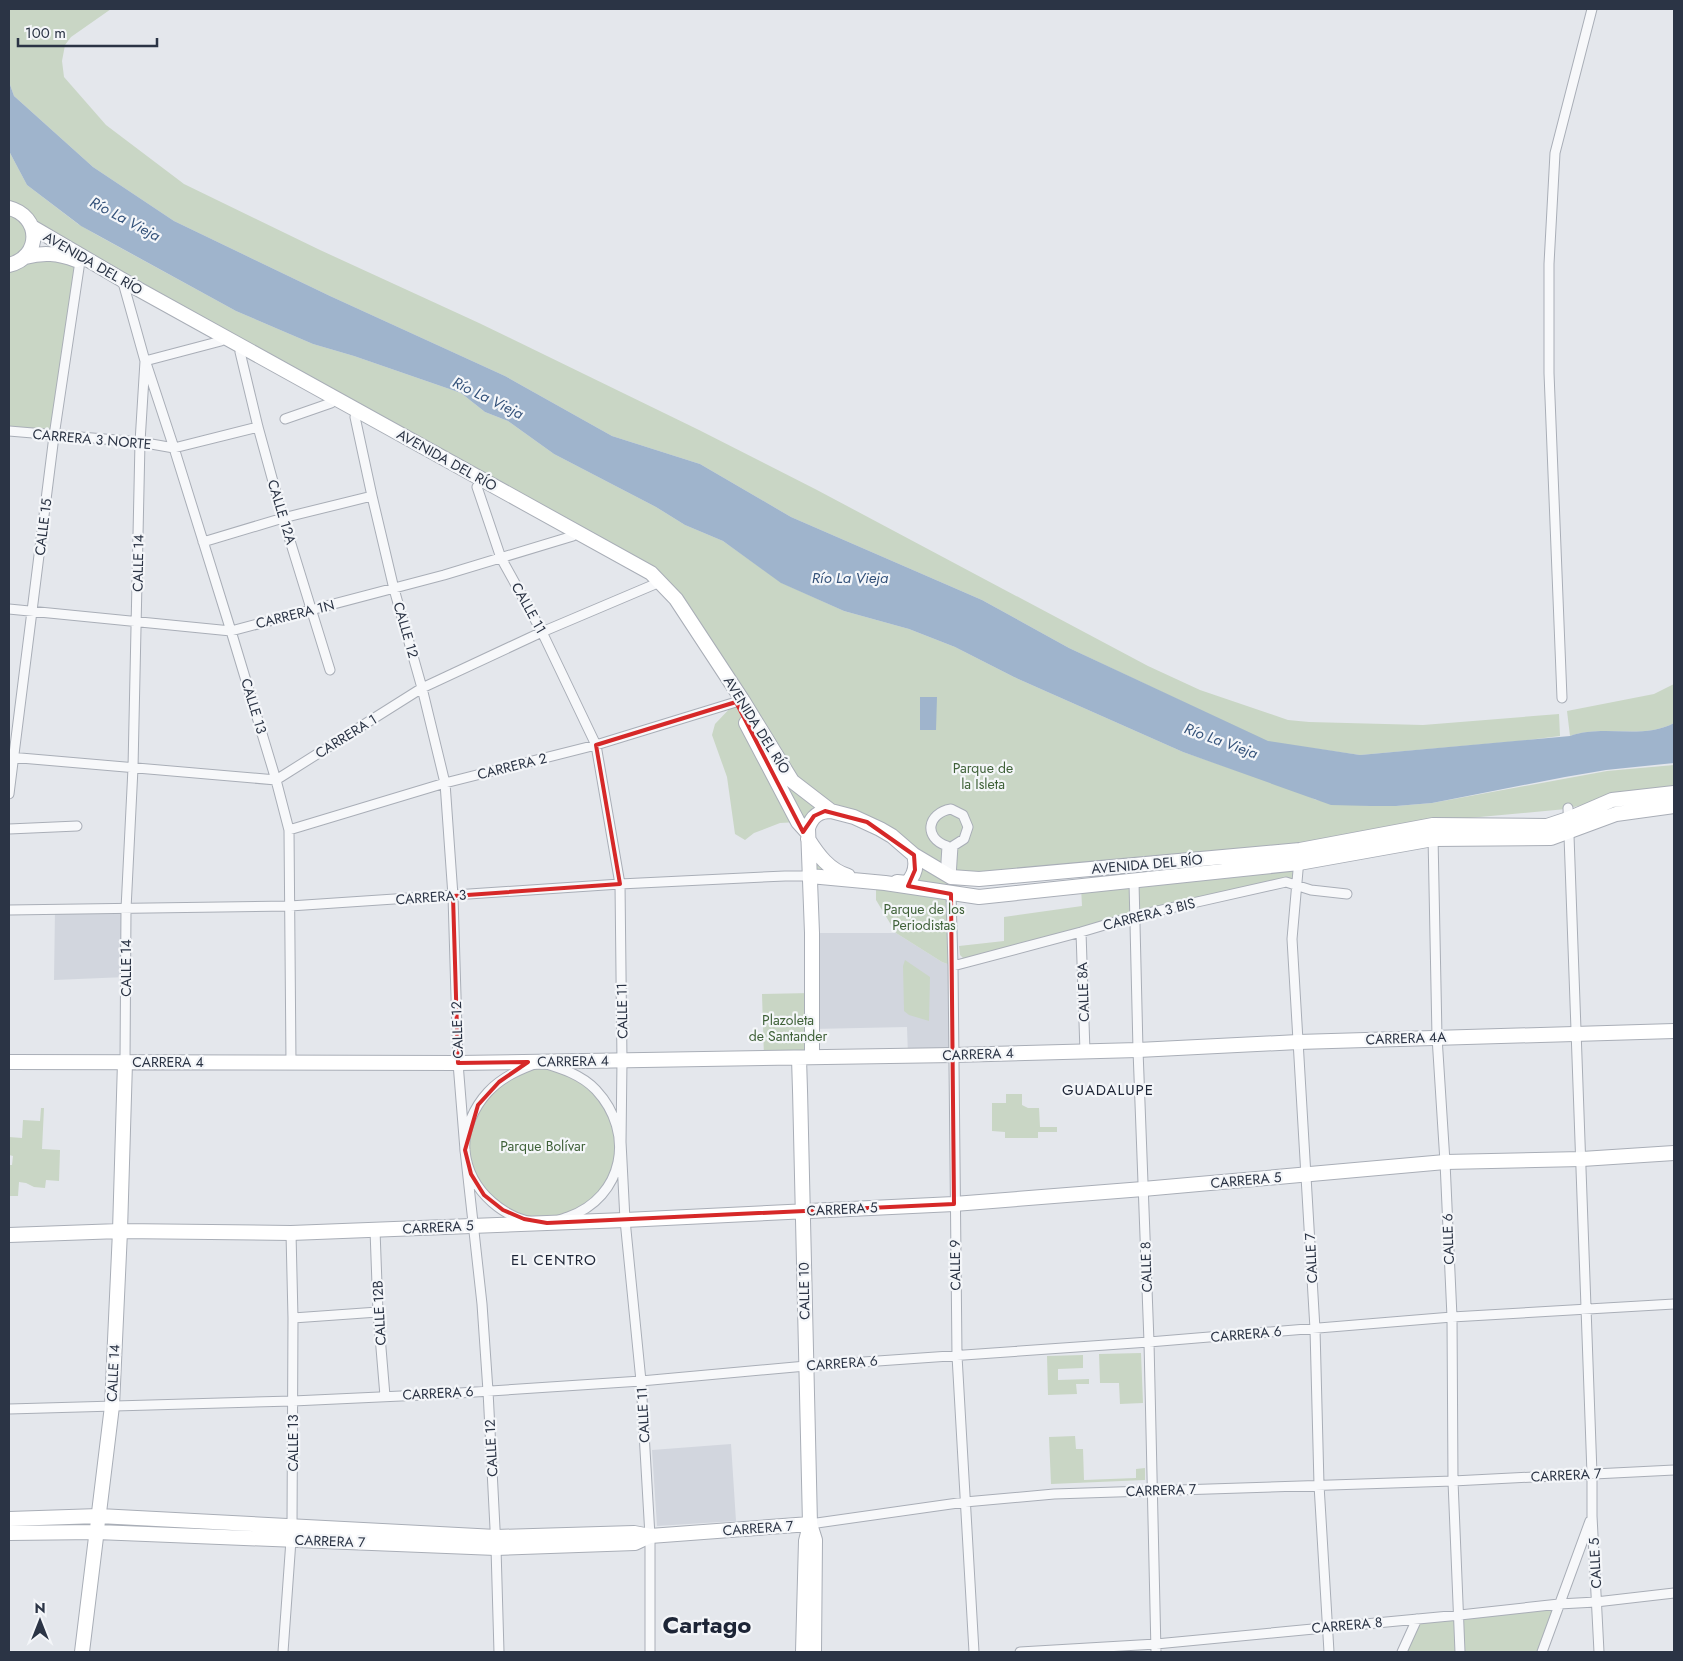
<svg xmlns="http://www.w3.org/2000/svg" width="1683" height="1661" font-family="Jost,sans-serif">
  <rect width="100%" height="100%" fill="#e4e7ec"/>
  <!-- built -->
  <path fill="#d2d6de" d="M55,909H126V977L54,980Z
    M812,933H896L942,962L953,966L954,1055L908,1056L907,1027L812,1029Z
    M731,1444L736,1521L657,1526L652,1450Z"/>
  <!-- green -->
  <path fill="#c9d6c5" d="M9,9H111L71,37L65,45L62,61L64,77L106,125L184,184L320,250L479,323L699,430L817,490L1148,666L1200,690L1288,720L1309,722L1423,725L1559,714L1560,736L1519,741L1360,755L1268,742L1069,648L982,600L791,517L700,464L612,436L505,376L330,296L174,221L93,167L14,96L9,82Z
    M9,151L27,185L78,224L97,235L236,311L313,344L354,356L461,393L485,412L508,421L554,454L656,507L685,525L723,541L782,583L844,611L909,629L955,647L1014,677L1183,752L1302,793L1316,800L1370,806H1396L1432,803L1607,771L1674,765V790L1631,793L1566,809L1458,819L1300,850L951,878L953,966L942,962L896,933L876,900V881L810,876L808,839L833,869L902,883L914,855L840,812L798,822L780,823L754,833L745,840L735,834L727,777L712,735L715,724L735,703L651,573L85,257L17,207L9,203Z
    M9,208L27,218L29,252L80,261L54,436L9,431Z
    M1674,684V723C1643,740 1604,724 1570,736L1567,711L1654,694Z
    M1299,863L1297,885L1286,882L968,963L960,955L959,946L1004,941V917L1082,906L1081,887Z
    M905,960L930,977L929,1021L909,1015L904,1011L903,966Z
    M811,993L812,1057L764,1058L762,994Z
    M540,1062L575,1074L610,1108L619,1157L600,1197L547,1223L503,1210L471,1174L467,1134L488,1092Z
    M1006,1094H1022V1105L1028,1108H1039L1040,1127H1057V1132H1038V1138H1005V1132L992,1131V1103H1006Z
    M41,1108H44L42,1149L60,1150L59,1181L46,1180L45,1188L34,1187L26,1183L19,1182L18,1196H9V1165H12L13,1156L9,1155V1137L22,1138L23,1120L40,1121Z
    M1141,1353L1143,1403L1120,1404L1119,1383H1100L1099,1354Z
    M1083,1355V1368L1058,1369V1380L1089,1379V1384H1076L1077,1394L1048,1395L1047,1356Z
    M1075,1436L1076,1449H1083L1084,1480L1136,1478V1469L1145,1468V1480L1051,1484L1049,1437Z
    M1558,1607L1542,1652H1402L1417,1619Z"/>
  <!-- water -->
  <path fill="#9fb4cc" d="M9,82L14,96L93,167L174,221L330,296L505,376L612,436L700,464L791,517L982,600L1069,648L1268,741L1360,755L1570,736C1603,724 1643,740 1674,723V763L1606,770L1565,777L1432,803L1396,806H1370L1331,805L1183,752L1014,677L955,647L909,629L844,611L781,583L723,541L685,525L656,507L554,454L508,421L485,412L461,393L354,356L313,344L236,311L81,226L27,185L9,151Z
    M920,697H937L936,730H920Z"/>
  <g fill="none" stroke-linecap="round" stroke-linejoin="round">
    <defs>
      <path id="street" d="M124,286L145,361L140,442L133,768L126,909L125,1062
        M240,352L258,427L283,518L330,670
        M145,361L221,341
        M147,366L174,448L231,631L276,780L289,830L291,1063
        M355,417L372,496L394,589L422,688L445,783L453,896L458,1063L465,1150L482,1304L488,1391L496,1548L499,1652
        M285,419L331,403
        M9,431L140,442L174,448L258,427
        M477,487L501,558L542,632L596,745L620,884L622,1061L621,1142L625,1220L641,1381L650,1536V1652
        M203,542L283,518L372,496
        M9,609L231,631L444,575L573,536
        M1562,698L1549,373V264L1555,153L1592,9
        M9,757L276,780L422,688L542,632L660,582
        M9,794L54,436L80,261
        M1568,808L1592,1474V1516L1599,1652
        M951,809L963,815L968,827L964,839L953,846L951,877L946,862L947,846C923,838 927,813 951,809Z
        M9,829L77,826
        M289,830L445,783L596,745L736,702
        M1433,836L1437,1037L1445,1162L1452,1317L1453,1481L1460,1652
        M1299,859L1292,939L1315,1329L1319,1485L1329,1652
        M1134,882L1138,1050L1149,1342L1156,1652
        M951,894L953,966L957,1356L974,1652
        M9,910L290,906L620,884L785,876H810
        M1081,932L1085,1052
        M953,966L1081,932L1135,916L1286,882L1311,890L1347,894
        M540,1062C560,1068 581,1074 596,1090C636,1133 624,1197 568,1217C562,1219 553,1223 546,1223C506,1223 469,1191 465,1151C463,1131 474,1107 488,1092C502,1077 520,1069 540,1062Z
        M375,1230L378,1312L385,1396
        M293,1318L378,1312
        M9,1409L293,1401L444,1394L641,1381L806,1366L1149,1342L1452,1317L1674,1304
        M810,1524L965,1502L1054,1494L1453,1481L1674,1470
        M283,1652L292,1526L293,1318L291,1233
        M1020,1652L1156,1644L1460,1615L1559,1604L1596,1602L1674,1593
        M1402,1652L1417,1619
        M1542,1652L1590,1521"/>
      <path id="secondary" d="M9,208C41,216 42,257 9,265
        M32,227L138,289L651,573L676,599L743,701L792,781L831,811L854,817L880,829L892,836L914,855L951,877L979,879L1300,850L1433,825L1547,826L1568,819L1612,800L1674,793
        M25,257C43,252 58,253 76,260
        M746,723L798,822L808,833
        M808,839C818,855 829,870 848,876
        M810,876L885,883L979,897L1299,863L1433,839L1551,838L1616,814L1674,806
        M897,882L907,883C915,875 917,865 914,855
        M812,1057V933L808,828C812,816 819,811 831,811
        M799,1058C804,1213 806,1368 810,1524L815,1540L814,1652
        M9,1062L458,1063L954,1055L1138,1050L1298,1042L1674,1031
        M9,1235L120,1231L291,1233L625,1220L954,1204L1143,1189L1445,1162L1582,1159L1674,1153
        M9,1519L99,1516L496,1537L634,1533L650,1536L810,1524
        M9,1533L97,1532L496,1548L635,1543L650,1536
        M82,1652L112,1406L120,1231L125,1062
        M803,1652L806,1541L809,1529"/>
    </defs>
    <!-- street casing -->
    <use href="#street" stroke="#a9aeb7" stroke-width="11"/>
    <!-- secondary casing -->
    <use href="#secondary" stroke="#a9aeb7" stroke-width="16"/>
    <!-- street -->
    <use href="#street" stroke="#f7f8fa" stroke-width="9"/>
    <!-- secondary -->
    <use href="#secondary" stroke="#fff" stroke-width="14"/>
  </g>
  <!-- marked area -->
  <path fill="none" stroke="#d62828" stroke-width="4" stroke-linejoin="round" d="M736,702L803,832L814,816L825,811L867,822L914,855L915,870L908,886L951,894L954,1204L547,1223L524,1219L503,1210L484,1195L471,1174L465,1150L478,1105L499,1082L528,1062L458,1063L453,896L620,884L596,745Z"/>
  <g text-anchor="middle" stroke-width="4.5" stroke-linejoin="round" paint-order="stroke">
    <!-- street labels -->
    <g font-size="14" fill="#2b3445" stroke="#f4f6f9">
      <text transform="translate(93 263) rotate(30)" y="5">AVENIDA DEL RÍO</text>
      <text transform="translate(92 439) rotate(5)" y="5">CARRERA 3 NORTE</text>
      <text transform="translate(447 460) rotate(29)" y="5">AVENIDA DEL RÍO</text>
      <text transform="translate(282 512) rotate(73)" y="5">CALLE 12A</text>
      <text transform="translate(43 527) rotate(-83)" y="5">CALLE 15</text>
      <text transform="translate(138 563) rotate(-89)" y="5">CALLE 14</text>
      <text transform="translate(529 608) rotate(61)" y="5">CALLE 11</text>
      <text transform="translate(295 614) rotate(-14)" y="5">CARRERA 1N</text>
      <text transform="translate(406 630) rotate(74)" y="5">CALLE 12</text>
      <text transform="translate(254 706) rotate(73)" y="5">CALLE 13</text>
      <text transform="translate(757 725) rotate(58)" y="5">AVENIDA DEL RÍO</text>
      <text transform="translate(346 736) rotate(-32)" y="5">CARRERA 1</text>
      <text transform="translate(512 766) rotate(-14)" y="5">CARRERA 2</text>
      <text transform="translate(1147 864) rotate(-5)" y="5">AVENIDA DEL RÍO</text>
      <text transform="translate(431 897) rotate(-4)" y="5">CARRERA 3</text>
      <text transform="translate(1149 914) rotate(-14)" y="5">CARRERA 3 BIS</text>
      <text transform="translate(126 968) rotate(-90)" y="5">CALLE 14</text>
      <text transform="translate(1083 992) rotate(-92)" y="5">CALLE 8A</text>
      <text transform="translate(622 1011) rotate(-91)" y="5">CALLE 11</text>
      <text transform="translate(457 1030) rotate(-92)" y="5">CALLE 12</text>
      <text transform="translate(1406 1038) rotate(-2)" y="5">CARRERA 4A</text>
      <text transform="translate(978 1054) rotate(-2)" y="5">CARRERA 4</text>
      <text transform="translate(573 1061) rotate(-1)" y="5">CARRERA 4</text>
      <text x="168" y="1067">CARRERA 4</text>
      <text transform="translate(1246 1180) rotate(-5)" y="5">CARRERA 5</text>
      <text transform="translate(842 1209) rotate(-3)" y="5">CARRERA 5</text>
      <text transform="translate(438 1227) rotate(-3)" y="5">CARRERA 5</text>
      <text transform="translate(1448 1239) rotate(-92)" y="5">CALLE 6</text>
      <text transform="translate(1311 1258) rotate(-93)" y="5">CALLE 7</text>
      <text transform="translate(955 1265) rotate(-91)" y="5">CALLE 9</text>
      <text transform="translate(1146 1267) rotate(-92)" y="5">CALLE 8</text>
      <text transform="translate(804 1291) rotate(-91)" y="5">CALLE 10</text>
      <text transform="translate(379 1313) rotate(-93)" y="5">CALLE 12B</text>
      <text transform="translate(1246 1334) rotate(-5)" y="5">CARRERA 6</text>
      <text transform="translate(842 1363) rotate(-4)" y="5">CARRERA 6</text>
      <text transform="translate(113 1373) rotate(-87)" y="5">CALLE 14</text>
      <text transform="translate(438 1393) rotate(-3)" y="5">CARRERA 6</text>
      <text transform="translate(643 1415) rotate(-93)" y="5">CALLE 11</text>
      <text transform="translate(293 1443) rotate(-90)" y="5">CALLE 13</text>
      <text transform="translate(491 1448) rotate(-93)" y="5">CALLE 12</text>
      <text transform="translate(1566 1475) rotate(-3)" y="5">CARRERA 7</text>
      <text transform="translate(1161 1490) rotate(-2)" y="5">CARRERA 7</text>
      <text transform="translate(758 1528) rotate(-4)" y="5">CARRERA 7</text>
      <text transform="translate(330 1541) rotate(2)" y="5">CARRERA 7</text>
      <text transform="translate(1595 1563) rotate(-93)" y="5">CALLE 5</text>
      <text transform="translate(1347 1625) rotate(-5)" y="5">CARRERA 8</text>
    </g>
    <!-- park labels -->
    <g font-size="14" fill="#3f6138" stroke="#f4f6f9">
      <text x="983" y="773">Parque de<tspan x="983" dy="16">la Isleta</tspan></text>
      <text x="924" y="914">Parque de los<tspan x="924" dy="16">Periodistas</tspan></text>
      <text x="788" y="1025">Plazoleta<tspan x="788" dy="16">de Santander</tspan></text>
      <text x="543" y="1151">Parque Bolívar</text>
    </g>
    <!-- water labels -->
    <g font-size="15" font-style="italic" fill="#34527a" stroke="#f4f6f9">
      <text transform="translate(125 219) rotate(28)" y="5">Río La Vieja</text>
      <text transform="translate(488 398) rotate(26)" y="5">Río La Vieja</text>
      <text x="850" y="583">Río La Vieja</text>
      <text transform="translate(1221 741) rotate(20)" y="5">Río La Vieja</text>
    </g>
    <!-- neighbourhood labels -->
    <g font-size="15" letter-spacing="1" fill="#1d2536" stroke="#f4f6f9">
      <text x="1108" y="1095">GUADALUPE</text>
      <text x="554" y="1265">EL CENTRO</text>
    </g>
    <!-- town labels -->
    <g font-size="24" font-weight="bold" fill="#1d2536" stroke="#f4f6f9">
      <text x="707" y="1633">Cartago</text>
    </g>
  </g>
  <!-- border -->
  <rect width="1683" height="1661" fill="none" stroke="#2b3445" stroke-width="20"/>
  <!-- north arrow -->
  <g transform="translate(40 1621)" stroke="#f4f6f9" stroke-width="4" paint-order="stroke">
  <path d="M0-4L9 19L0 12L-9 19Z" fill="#2b3445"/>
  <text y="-8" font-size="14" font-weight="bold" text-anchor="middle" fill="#2b3445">N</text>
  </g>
  <!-- scale -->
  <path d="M18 38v8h139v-8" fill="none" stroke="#2b3445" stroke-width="2.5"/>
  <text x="25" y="38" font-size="15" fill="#2b3445" stroke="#f4f6f9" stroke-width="4" paint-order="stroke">100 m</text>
</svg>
